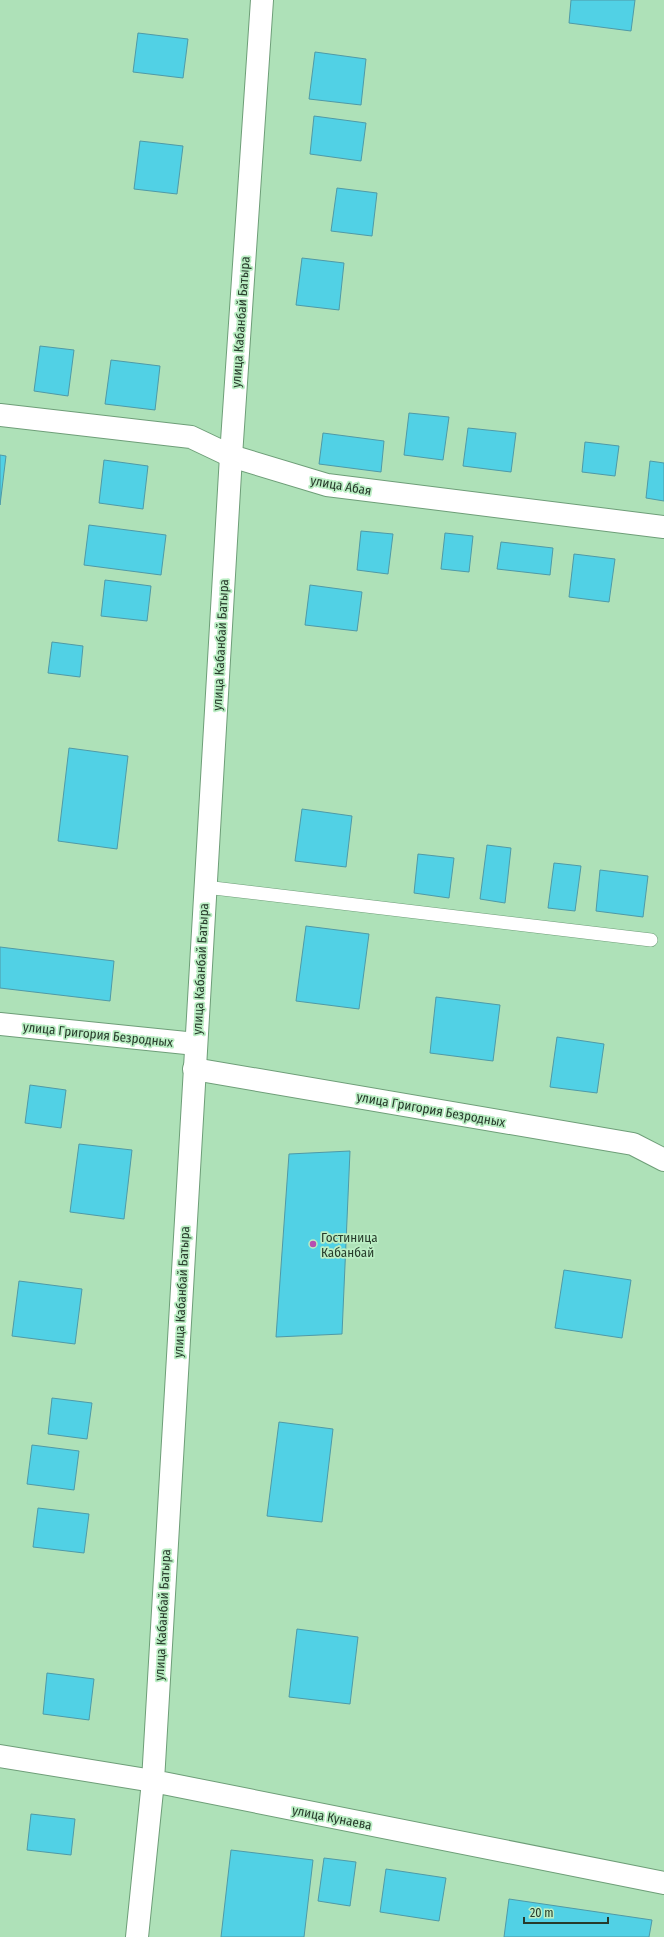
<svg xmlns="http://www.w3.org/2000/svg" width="664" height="1937" font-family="'Fira Sans Condensed',sans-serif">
  <rect width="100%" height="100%" fill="#aee1b8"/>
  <!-- building -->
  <path fill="#51d1e5" stroke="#4f9aa7" d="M571,0H635L631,31L569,23Z
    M138,33L188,39L183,78L133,72Z
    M315,52L366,59L361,105L309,99Z
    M314,116L366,123L361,161L310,154Z
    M140,141L183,146L177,194L134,189Z
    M337,188L377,193L372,236L331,231Z
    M302,258L344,263L339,310L296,305Z
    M40,346L74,350L68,396L34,391Z
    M111,360L160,366L155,410L105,404Z
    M409,413L449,417L443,460L404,455Z
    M468,428L516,433L511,472L463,466Z
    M323,433L384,441L381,472L319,464Z
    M585,442L619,446L615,476L582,472Z
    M0,455L6,456L0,505Z
    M104,460L148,466L143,509L99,503Z
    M650,461L664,463V501L646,498Z
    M89,525L166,535L161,575L84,565Z
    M361,531L393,534L388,574L357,570Z
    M445,533L473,536L469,572L441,569Z
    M501,542L553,548L550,575L497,569Z
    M574,554L615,559L609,602L569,597Z
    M105,580L151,586L147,621L101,616Z
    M310,585L362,592L357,631L305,625Z
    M52,642L83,646L80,677L48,673Z
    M69,748L128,756L117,849L58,841Z
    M302,809L352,816L346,867L295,861Z
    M487,845L511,848L505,903L480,899Z
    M418,854L454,858L449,898L414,893Z
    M554,863L581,866L575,911L548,908Z
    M600,870L648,876L643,917L596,911Z
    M306,926L369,934L359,1009L296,1001Z
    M0,947L114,961L110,1001L0,988Z
    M436,997L500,1005L493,1061L430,1053Z
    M557,1037L604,1044L597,1093L550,1087Z
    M30,1085L66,1090L61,1128L25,1123Z
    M79,1144L132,1150L124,1219L70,1212Z
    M350,1151L342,1334L276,1337L289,1154Z
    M564,1270L631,1280L622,1338L555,1328Z
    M19,1281L82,1289L75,1344L12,1336Z
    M52,1398L92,1403L87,1439L48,1434Z
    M279,1422L333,1429L322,1522L267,1516Z
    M32,1445L79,1451L74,1490L27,1484Z
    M38,1508L89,1514L84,1553L33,1547Z
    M297,1629L358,1637L350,1704L289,1697Z
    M47,1673L94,1679L89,1720L43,1714Z
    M31,1814L75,1819L71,1855L27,1850Z
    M231,1850L313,1860L304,1937H221Z
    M324,1858L356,1862L350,1906L318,1901Z
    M386,1869L446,1878L439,1921L380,1912Z
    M509,1899L652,1920L649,1937H504Z"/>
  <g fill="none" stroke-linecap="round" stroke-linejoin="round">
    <defs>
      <path id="service" d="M205,887L651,940"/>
      <path id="minor" d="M0,415L191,437L231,456L327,485L664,527
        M0,1024L196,1044
        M194,1069L633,1144L664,1160
        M0,1756L153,1781"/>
      <path id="tertiary" d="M153,1781L664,1883
        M137,1937L153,1781L231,456L262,0"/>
    </defs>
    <!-- service casing -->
    <use href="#service" stroke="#6e9e78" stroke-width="14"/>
    <!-- minor casing -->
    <use href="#minor" stroke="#6e9e78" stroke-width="24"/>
    <!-- tertiary casing -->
    <use href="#tertiary" stroke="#6e9e78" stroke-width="24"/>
    <!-- service -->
    <use href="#service" stroke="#fff" stroke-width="13"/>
    <!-- minor -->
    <use href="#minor" stroke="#fff" stroke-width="22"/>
    <!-- tertiary -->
    <use href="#tertiary" stroke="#fff" stroke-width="22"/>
  </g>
  <!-- markers -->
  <circle fill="#b74eb0" stroke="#bbeec4" stroke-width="1.5" cx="313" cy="1244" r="4"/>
  <g text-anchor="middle" stroke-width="3.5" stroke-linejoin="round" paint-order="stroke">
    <!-- street labels -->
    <g font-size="13" fill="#273b2b" stroke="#bbeec4">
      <text transform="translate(240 322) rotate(-86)" y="5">улица Кабанбай Батыра</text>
      <text transform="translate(341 485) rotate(10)" y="5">улица Абая</text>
      <text transform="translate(220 645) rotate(-87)" y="5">улица Кабанбай Батыра</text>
      <text transform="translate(200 969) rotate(-87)" y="5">улица Кабанбай Батыра</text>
      <text transform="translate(98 1034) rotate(6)" y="5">улица Григория Безродных</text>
      <text transform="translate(431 1109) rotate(10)" y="5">улица Григория Безродных</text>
      <text transform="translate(181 1292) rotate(-87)" y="5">улица Кабанбай Батыра</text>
      <text transform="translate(162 1615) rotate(-87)" y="5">улица Кабанбай Батыра</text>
      <text transform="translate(332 1817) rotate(11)" y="5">улица Кунаева</text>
    </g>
    <!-- poi labels -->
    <g font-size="13" fill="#273b2b" stroke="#bbeec4" text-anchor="start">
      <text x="321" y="1242">Гостиница<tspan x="321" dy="15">Кабанбай</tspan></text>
    </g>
  </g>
  <!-- scale -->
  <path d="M524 1917v6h84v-6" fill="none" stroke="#273b2b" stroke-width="2"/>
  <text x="530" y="1917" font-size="12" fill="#273b2b" stroke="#bbeec4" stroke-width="3" paint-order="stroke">20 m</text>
</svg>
